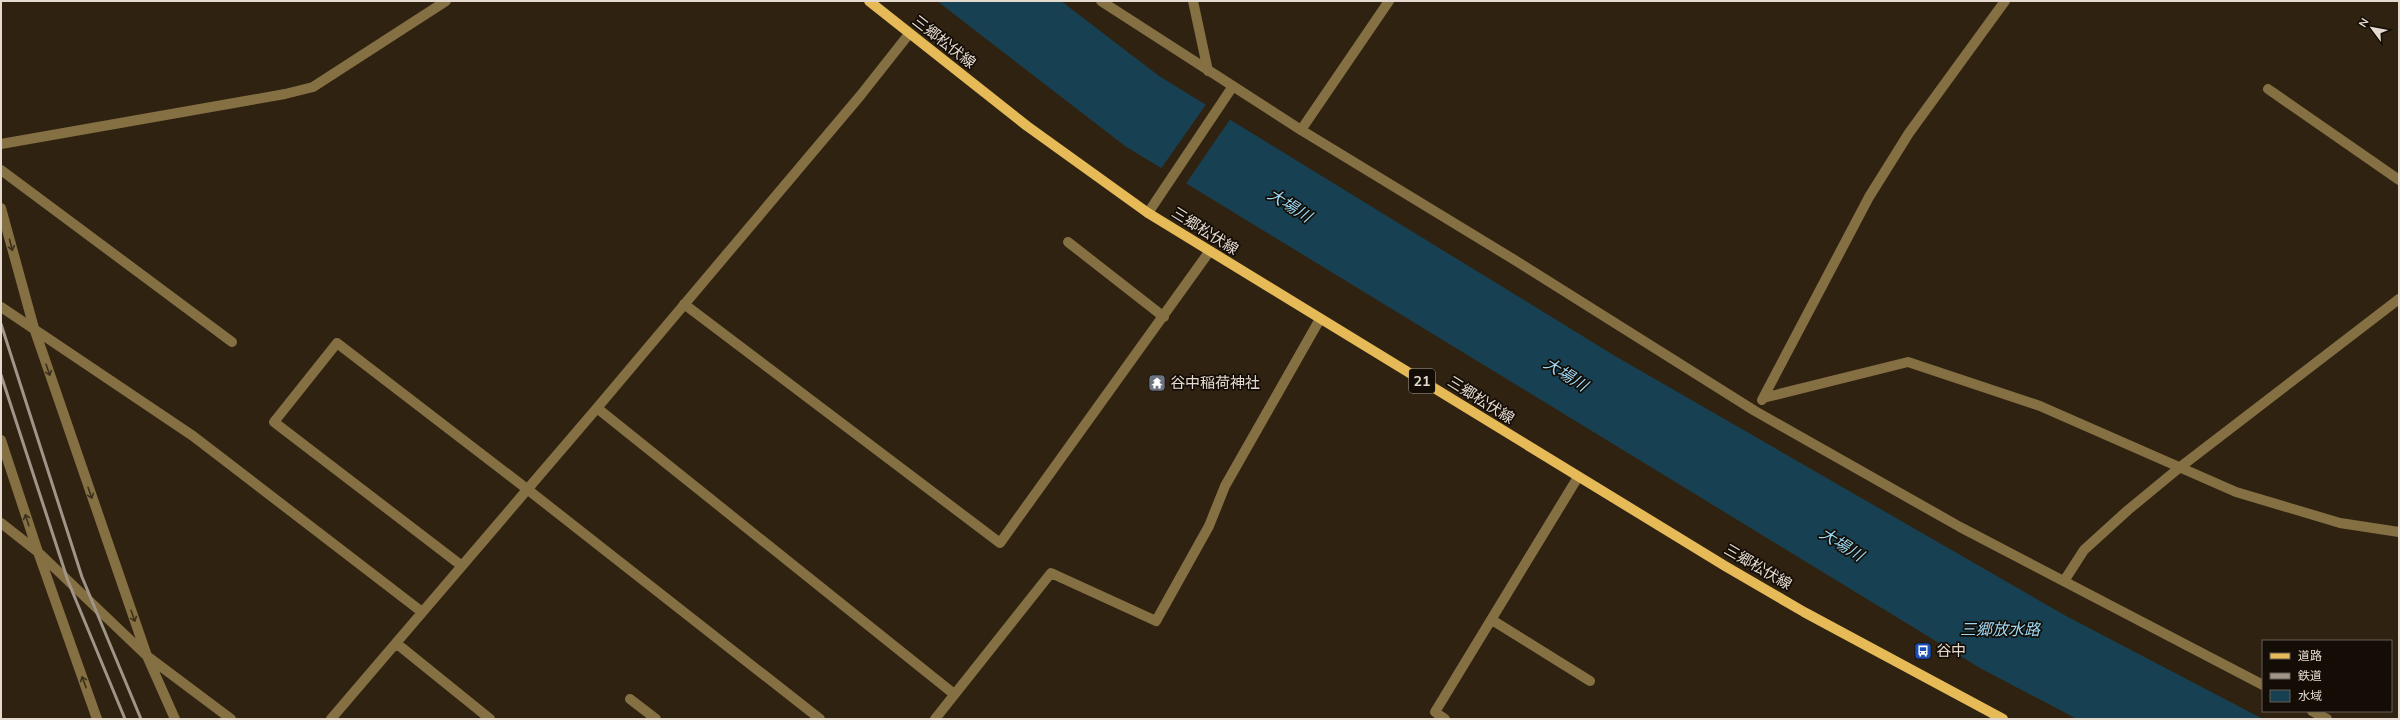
<svg xmlns="http://www.w3.org/2000/svg" width="2400" height="720" font-family="Mulish,'Noto Sans JP',sans-serif">
  <rect width="100%" height="100%" fill="#302211"/>
  <!-- water -->
  <path fill="#174152" d="M937,1H1061L1159,76L1615,356L2066,616L2263,719H2077L1980,668L1125,146Z"/>
  <!-- pier -->
  <path fill="#302211" d="M1207,103L1231,118L1185,185L1160,170Z"/>
  <g fill="none" stroke-linecap="round" stroke-linejoin="round">
    <!-- minor -->
    <path stroke="#847043" stroke-width="10" d="M1101,1L1301,130L1513,259L1755,411L1960,527L2263,685
      M1193,1L1208,71
      M2268,89L2399,180
      M1301,130L1389,1
      M1,144L285,94L313,87L446,1
      M1,170L232,342
      M1,208L34,328L147,656L175,719
      M1148,213L1233,86
      M1068,242L1164,317
      M684,304L1000,543L1209,252
      M1,307L193,436L422,612
      M1763,398L1908,362L2040,406L2236,492L2340,523L2399,532
      M1762,400L1869,197L1909,133L2005,1
      M597,408L954,694
      M1,440L38,552L97,719
      M1,523L38,552L147,656L231,719
      M462,566L274,422L337,343L527,489L820,719
      M2064,581L2084,550L2128,510L2179,468L2399,299
      M1492,620L1590,681
      M396,643L490,719
      M630,699L656,719
      M2312,711L2327,719
      M331,719L597,408L860,96L909,34
      M935,719L1051,573L1156,621L1209,526L1225,486L1320,319
      M1445,719L1435,712L1578,477"/>
    <!-- major -->
    <path stroke="#e6bb57" stroke-width="10" d="M869,1L1027,126L1148,213L1725,566L1804,612L2003,719"/>
    <!-- rail -->
    <path stroke="#a19589" stroke-width="3" d="M1,324L82,577L141,719
      M1,375L68,581L125,719"/>
  </g>
  <!-- one-way arrows -->
  <defs><path id="oneway-shaft" d="M-6 0H5M1.5-3L5.5 0L1.5 3" fill="none" stroke-width="1.6" stroke-linecap="round" stroke-linejoin="round"/></defs>
  <g stroke="#3b301b">
    <use href="#oneway-shaft" transform="translate(11 245) rotate(75)"/>
    <use href="#oneway-shaft" transform="translate(48 370) rotate(71)"/>
    <use href="#oneway-shaft" transform="translate(90 493) rotate(71)"/>
    <use href="#oneway-shaft" transform="translate(27 520) rotate(-108)"/>
    <use href="#oneway-shaft" transform="translate(133 616) rotate(71)"/>
    <use href="#oneway-shaft" transform="translate(84 682) rotate(-110)"/>
  </g>
  <!-- icons -->
  <defs>
    <symbol id="temple-square" viewBox="-11 -11 22 22"><rect x="-9" y="-9" width="18" height="18" rx="4" fill="#6b7280" stroke="#130d06"/><path d="M0-6L5-2H3V0L6.5 2.5H4V6H1.5V3h-3V6H-4V2.5H-6.5L-3 0V-2H-5Z" fill="#fff"/></symbol>
    <symbol id="bus-square" viewBox="-11 -11 22 22"><rect x="-9" y="-9" width="18" height="18" rx="4" fill="#1a4fb4" stroke="#130d06"/><path d="M-5-6H5V4H4V6H2V4H-2V6H-4V4H-5ZM-3.5-4V0h7V-4ZM-3.5 1.2v1.5H-2V1.2ZM2 1.2v1.5H3.5V1.2Z" fill="#fff"/></symbol>
  </defs>
  <g fill-rule="evenodd">
    <use href="#temple-square" x="1147" y="373" width="20" height="20"/>
    <use href="#bus-square" x="1913" y="641" width="20" height="20"/>
  </g>
  <g text-anchor="middle" stroke-width="3.5" stroke-linejoin="round" paint-order="stroke">
    <!-- shield labels -->
    <rect fill="#130d06" stroke="#a59c93" stroke-width="1" x="1409" y="369" width="26" height="24" rx="3"/>
    <g font-size="14" font-weight="bold" fill="#e4dad0">
      <text x="1422" y="386">21</text>
    </g>
    <!-- street labels -->
    <g font-size="15" fill="#e4dad0" stroke="#130d06">
      <text transform="translate(944 42) rotate(38)" y="5">三郷松伏線</text>
      <text transform="translate(1205 231) rotate(32)" y="5">三郷松伏線</text>
      <text transform="translate(1481 400) rotate(32)" y="5">三郷松伏線</text>
      <text transform="translate(1758 567) rotate(30)" y="5">三郷松伏線</text>
    </g>
    <!-- poi labels -->
    <g font-size="15" fill="#e4dad0" stroke="#130d06" text-anchor="start">
      <text x="1170" y="388">谷中稲荷神社</text>
      <text x="1936" y="656">谷中</text>
    </g>
    <!-- water labels -->
    <g font-size="16" font-style="italic" fill="#9cd8f4" stroke="#130d06">
      <text transform="translate(1290 205) rotate(32)" y="6">大場川</text>
      <text transform="translate(1566 374) rotate(32)" y="6">大場川</text>
      <text transform="translate(1842 544) rotate(32)" y="6">大場川</text>
      <text x="2000" y="635">三郷放水路</text>
    </g>
  </g>
  <!-- border -->
  <rect width="2400" height="720" fill="none" stroke="#e4dad0" stroke-width="4"/>
  <!-- legend -->
  <rect x="2262" y="640" width="130" height="72" fill="#130d06" stroke="#675f57"/>
  <rect x="2270" y="653" width="20" height="6" fill="#e6bb57" stroke="#675f57"/>
  <text x="2298" y="660" font-size="12" fill="#e4dad0">道路</text>
  <rect x="2270" y="673" width="20" height="6" fill="#a19589" stroke="#675f57"/>
  <text x="2298" y="680" font-size="12" fill="#e4dad0">鉄道</text>
  <rect x="2270" y="690" width="20" height="12" fill="#174152" stroke="#675f57"/>
  <text x="2298" y="700" font-size="12" fill="#e4dad0">水域</text>
  <!-- north arrow -->
  <g transform="translate(2372 28) rotate(302)" stroke="#130d06" stroke-width="3" paint-order="stroke">
  <path d="M0-3L7 15L0 10L-7 15Z" fill="#e4dad0"/>
  <text y="-6" font-size="11" font-weight="bold" text-anchor="middle" fill="#e4dad0">N</text>
  </g>
</svg>
